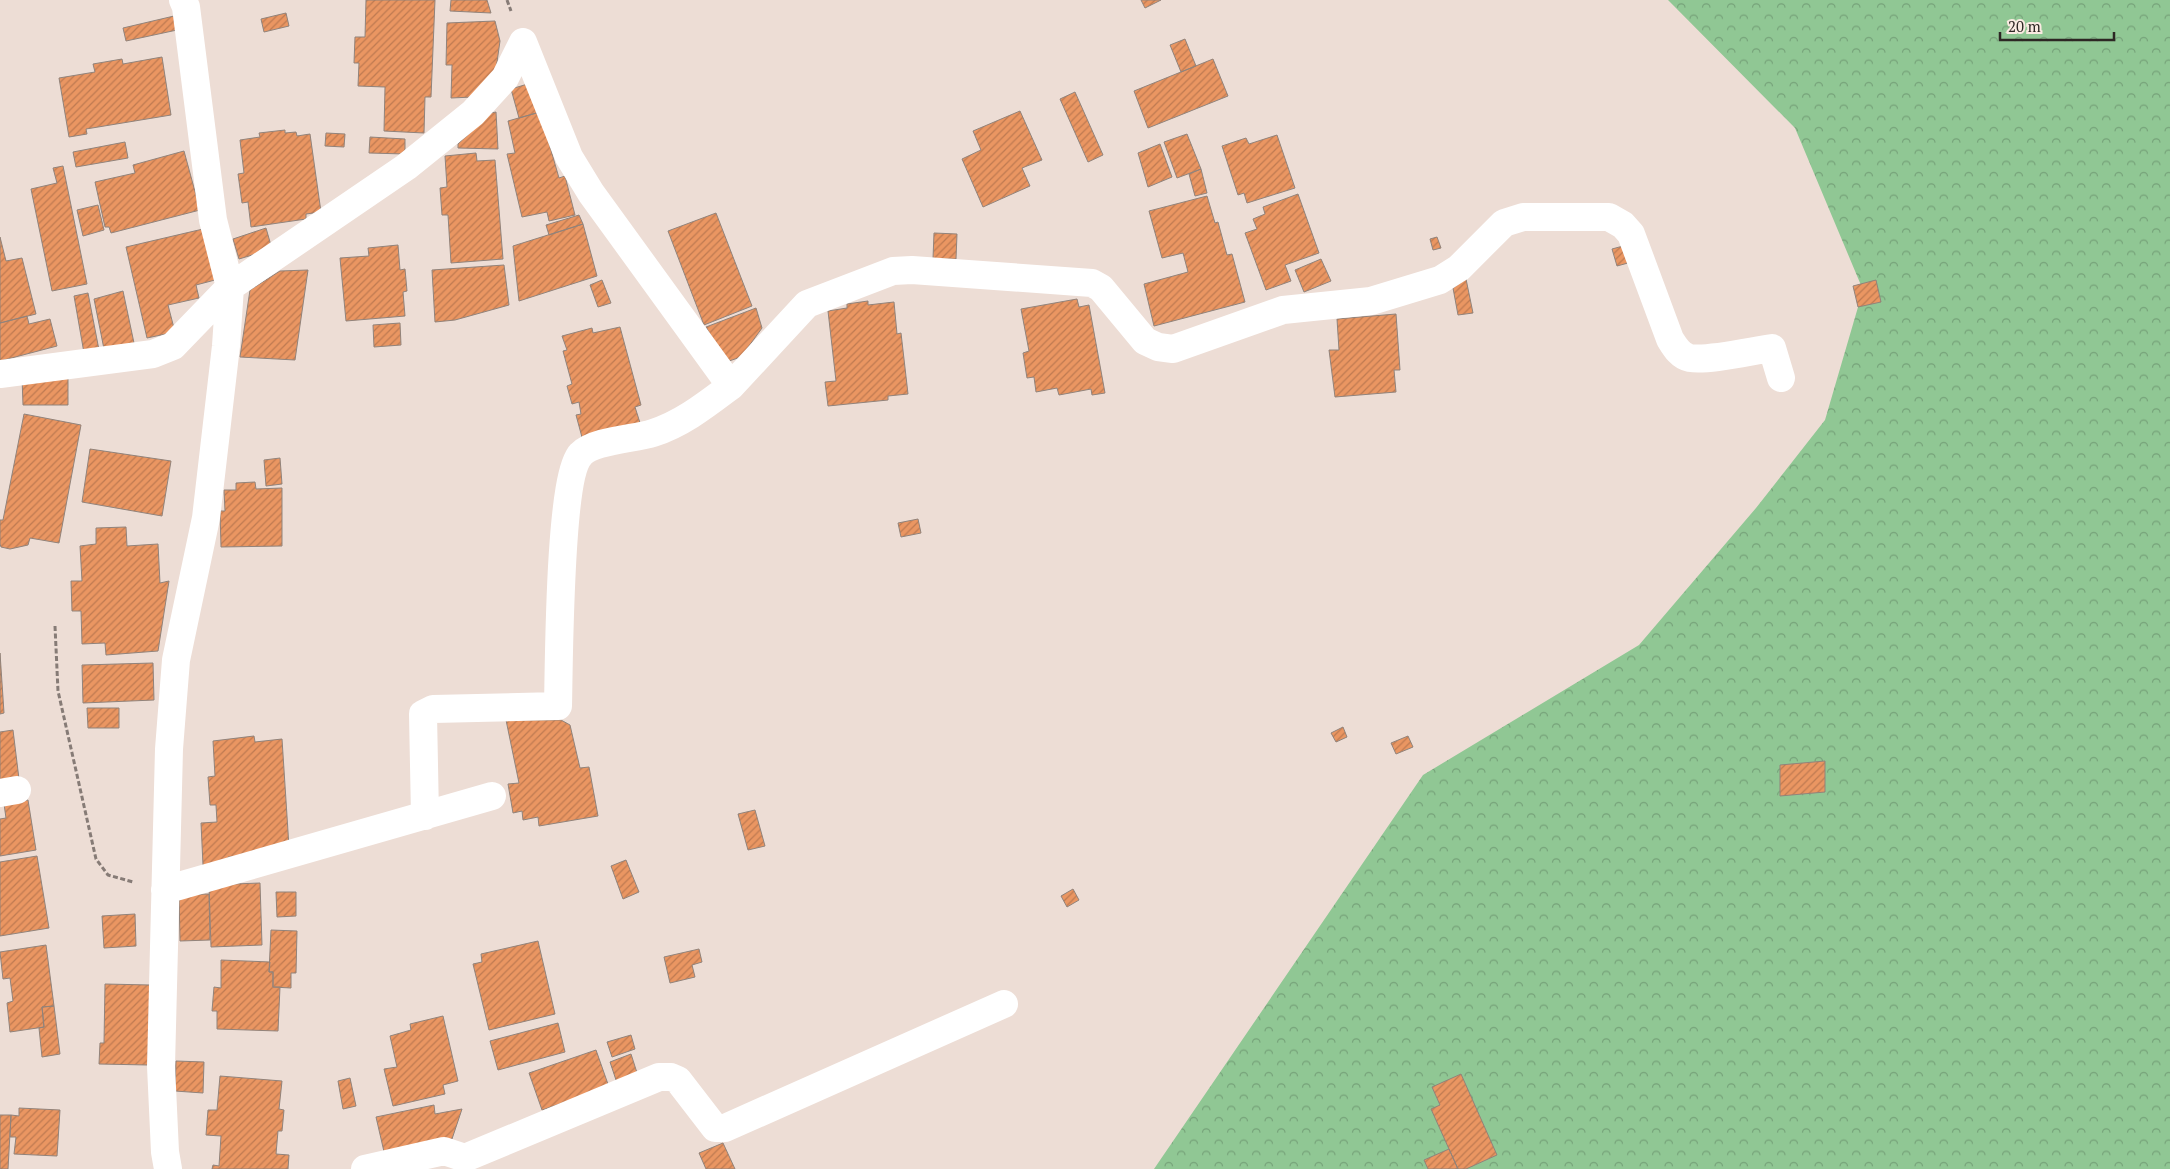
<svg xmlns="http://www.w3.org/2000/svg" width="2170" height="1169" font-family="'PT Serif',serif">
  <defs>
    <pattern id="forest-crowns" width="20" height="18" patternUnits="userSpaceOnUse" patternTransform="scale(1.25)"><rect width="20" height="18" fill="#90c794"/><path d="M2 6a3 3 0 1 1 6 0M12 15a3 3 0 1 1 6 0" fill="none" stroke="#76a279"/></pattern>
    <pattern id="building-hatch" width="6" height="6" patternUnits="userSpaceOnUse" patternTransform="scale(1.25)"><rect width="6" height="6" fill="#ea9662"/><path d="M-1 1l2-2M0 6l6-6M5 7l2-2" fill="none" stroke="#be7a51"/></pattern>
  </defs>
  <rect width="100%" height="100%" fill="#edddd5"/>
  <!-- forest -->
  <path fill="url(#forest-crowns)" d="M1668,0H2170V1169H1154L1423,775L1639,645L1756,508L1825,420L1863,290L1795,128Z"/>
  <!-- building -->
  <path fill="url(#building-hatch)" stroke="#91837b" d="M366,0H435L431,97H425L424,133L384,131L385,87L358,86L359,63H354L355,37H365Z
    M451,0H487L491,13L450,11Z
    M1141,0H1161L1145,8Z
    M286,13L289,26L264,32L261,19Z
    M174,16L177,30L126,41L123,28Z
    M495,21L500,41L496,69L473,97L451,98L452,65H446L447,23Z
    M1185,39L1196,66L1181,72L1170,45Z
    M162,57L171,115L86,129L87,134L69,137L59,78L95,72L93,64L122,59L123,64Z
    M1213,59L1228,96L1148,128L1134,91Z
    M531,83L540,112L519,118L511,89Z
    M1075,92L1103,155L1088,162L1060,99Z
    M1020,111L1042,160L1022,168L1030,186L983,207L962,159L981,150L973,131Z
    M496,112L498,149L458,148V144L491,113Z
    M540,112L559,178L565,176L575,215L549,221L547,212L522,217L507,154L515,153L508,121Z
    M285,130V133L296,132L297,136L310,134L321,212L306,214V219L251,227L248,202L242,203L238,174L244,173L240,140L260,137L259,133Z
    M326,133L345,134L344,147L325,146Z
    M1187,134L1201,169L1177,178L1164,142Z
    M1277,135L1295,188L1247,203L1244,193L1238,195L1222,146L1246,138L1249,144Z
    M370,137L405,139V154L369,153Z
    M125,142L128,158L76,167L73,152Z
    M1160,144L1172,177L1148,187L1138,153Z
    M184,151L200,210L111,233L109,227H105L95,182L135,173L133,165Z
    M476,153L477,161L495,160L503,259L451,263L448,215H442L440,188L447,187L445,156Z
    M63,166L87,284L52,291L31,189L57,183L53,168Z
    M1201,169L1207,193L1195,196L1189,174Z
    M1298,194L1319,253L1285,265L1291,281L1266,290L1245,233L1257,229L1253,219L1265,214L1263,207Z
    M1207,196L1215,223L1218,222L1227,255L1232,254L1245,302L1154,326L1144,284L1188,272L1183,253L1162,258L1149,211Z
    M98,205L104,230L83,236L77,210Z
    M716,213L752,306L704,325L668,231Z
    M579,215L583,224L549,235L546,225Z
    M583,224L597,276L519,301L513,246Z
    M266,228L272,249L239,259L233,239Z
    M203,229L215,280L196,285L199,298L168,305L175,332L147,338L126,247Z
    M934,233L957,234L956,259H933Z
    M0,237L6,261L22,258L36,314L0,323Z
    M1437,237L1441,248L1433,250L1430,239Z
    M398,245L400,270L405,269L407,291L403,292L405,316L346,321L340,258L369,256L368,248Z
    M1623,246L1628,263L1617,266L1612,249Z
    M1321,259L1331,281L1304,292L1295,270Z
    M504,265L509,305L455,320L435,322L432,270Z
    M308,270L295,360L240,357L250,290L280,271Z
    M1466,279L1473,313L1458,315L1453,288Z
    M602,280L611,303L598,307L590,285Z
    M1876,280L1881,302L1858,307L1853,286Z
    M123,291L134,343L104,349L94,299Z
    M88,293L99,350L84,353L74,296Z
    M1077,299L1079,307L1089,305L1105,393L1092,395L1091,389L1059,395L1057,388L1036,392L1034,377L1027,378L1023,353L1029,351L1021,309Z
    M868,301V305L894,302L897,334L901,333L908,394L888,396V400L828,406L825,382L836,381L828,311L847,308V304Z
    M756,308L762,328L741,357L726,362L706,327Z
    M1396,314L1400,370H1394L1396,392L1335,397L1329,350H1339L1337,319Z
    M27,316L29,324L50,319L57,346L0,361V323Z
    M400,323L401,345L374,347L373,325Z
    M620,327L641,405L635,407L641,426L583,441L576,415L581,414L579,402L572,404L567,386L572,384L563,351L567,350L562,336L592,328L593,333Z
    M68,376V405H23L22,377Z
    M24,414L81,425L59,543L30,538L28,545L10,549L1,547L0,544V520H3Z
    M90,449L171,461L162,516L82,502Z
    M280,458L282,484L266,486L264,460Z
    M255,482L256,489L282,488V546L221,547L220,511H225L224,490H236V483Z
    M918,519L921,533L901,537L898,523Z
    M126,527L127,546L158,544L160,583L169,581L158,651L106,655L105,643L82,644L81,611H72L71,581H82L80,546L96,544V528Z
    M0,653L4,713L0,714Z
    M153,663L154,700L83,703L82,665Z
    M87,708H119V728H88Z
    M506,720H561L570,725L580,768L589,767L598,816L539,826L538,817L523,820L522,811L513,813L508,784L519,783Z
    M1343,727L1347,737L1336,742L1331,733Z
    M13,730L19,779L0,781V732Z
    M254,736L255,742L282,739L289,847L266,854L228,857L229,863L203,865L201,823L217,822L216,805H210L208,777L215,776L213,741Z
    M1408,736L1413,747L1396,754L1391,743Z
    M1825,761V792L1780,796V765Z
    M28,800L36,850L0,856V819L6,818L4,804Z
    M755,810L765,846L748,850L738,814Z
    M37,856L49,928L0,936V862Z
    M626,860L639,892L623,899L611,866Z
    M260,883L262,945L211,947L209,885Z
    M1073,889L1079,900L1067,907L1061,896Z
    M276,892H296V916L277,917Z
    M209,894L210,940L180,941L179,895Z
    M135,914L136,946L104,948L102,916Z
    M271,930L297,931L296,973H291V988L273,987V972H269Z
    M538,941L555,1014L489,1030L473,964L482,962L481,954Z
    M46,945L54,1006L42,1007L44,1027L10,1032L7,1003L13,1001L10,978L3,979L0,952Z
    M699,949L702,962L692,965L695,977L670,983L664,957Z
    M221,960L270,962L269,972H273V987H280L278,1031L217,1029V1011H212L214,987L221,988Z
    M105,984L150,985L148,1065L99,1064L100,1043H104Z
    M54,1006L60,1054L42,1057L39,1028L44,1027L42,1007Z
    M443,1016L458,1081L443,1085L445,1094L393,1106L384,1069L397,1067L390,1036L411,1030L410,1024Z
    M558,1023L565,1052L498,1070L490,1041Z
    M631,1035L635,1049L612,1057L607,1042Z
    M596,1050L609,1087L542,1110L529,1073Z
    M631,1054L639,1079L618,1086L610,1062Z
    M176,1061L204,1062L203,1093L175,1091Z
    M1461,1074L1497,1155L1466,1169H1458L1431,1109L1440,1105L1432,1087Z
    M220,1076L282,1081L279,1109L284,1110L282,1131H278L276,1154L289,1155L288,1169H212L213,1165L219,1166L221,1136L206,1135L208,1110H217Z
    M350,1078L356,1106L343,1109L338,1081Z
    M434,1105L435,1114L462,1109L452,1139L385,1156L376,1117Z
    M19,1108L60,1110L57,1156L14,1154L16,1137H10L11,1115L19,1116Z
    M0,1115H11L8,1169H0Z
    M723,1143L735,1169H706L699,1153Z
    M1449,1149L1458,1169H1428L1424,1160Z"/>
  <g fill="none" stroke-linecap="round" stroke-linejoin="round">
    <!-- path -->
    <path stroke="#867b76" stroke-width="3" stroke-dasharray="5 2.5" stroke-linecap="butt" d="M507,0L511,11
      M55,626L58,691L96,859L108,875L133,882"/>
    <!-- minor -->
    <path stroke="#fff" stroke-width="28" d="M523,42L569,157L591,193L731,386L807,304L893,271L912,270L1092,283L1101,288L1145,341L1158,347L1173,349L1283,310L1371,301L1440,280L1459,268L1504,223L1523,217H1609L1623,225L1631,234L1670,339C1675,347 1680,356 1690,358C1708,361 1751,351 1772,348L1781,378
      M0,374L153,354L173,346L230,287L406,167L473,113L505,78L523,42
      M0,793L17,790
      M425,816L423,714L433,709L558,706C559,667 559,476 581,454C594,440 635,439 653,433C682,424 707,404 731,386
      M165,890L492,796
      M168,1169L165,1152L161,1066L169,749L176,660L206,518L226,346L230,287L213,220L186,7L183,0
      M365,1169L444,1151L465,1158L659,1077H671L678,1080L715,1128H725L1004,1004"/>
  </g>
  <!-- scale -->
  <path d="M2000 32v8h114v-8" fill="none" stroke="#2d2724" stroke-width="2.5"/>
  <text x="2008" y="32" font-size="15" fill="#2d2724" stroke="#faebe2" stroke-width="4" paint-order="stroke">20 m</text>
</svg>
